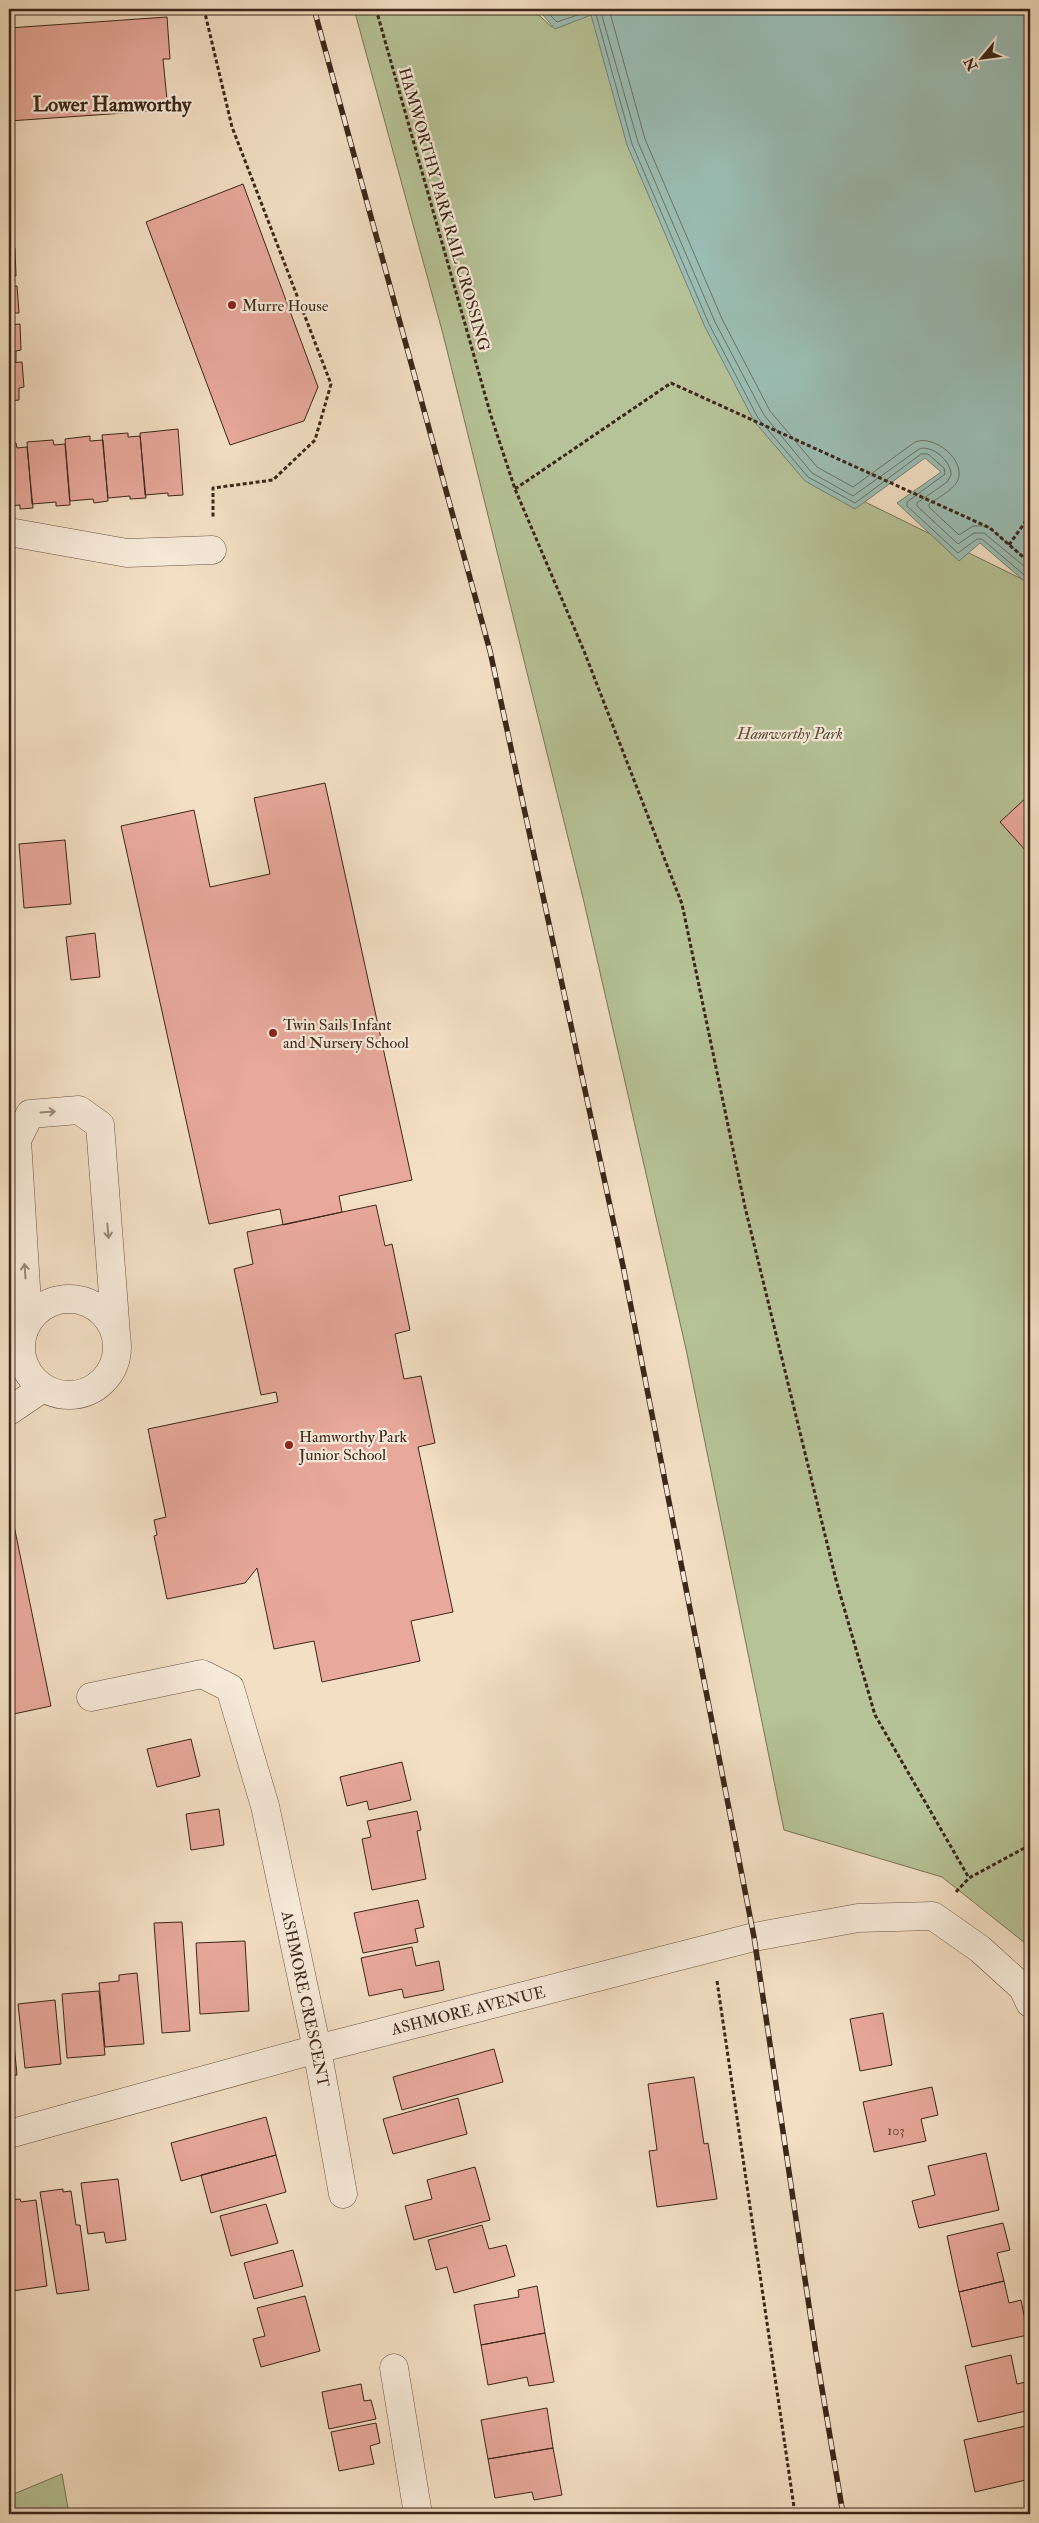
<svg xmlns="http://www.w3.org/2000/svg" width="1039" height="2523" font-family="'IM FELL Double Pica',serif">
  <rect width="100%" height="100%" fill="#f3dfc4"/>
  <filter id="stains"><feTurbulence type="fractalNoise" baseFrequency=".004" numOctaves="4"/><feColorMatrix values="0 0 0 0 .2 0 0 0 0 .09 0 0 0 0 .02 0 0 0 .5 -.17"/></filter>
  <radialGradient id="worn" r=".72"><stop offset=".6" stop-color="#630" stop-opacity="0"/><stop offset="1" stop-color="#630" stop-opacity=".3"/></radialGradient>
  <!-- green -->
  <path fill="#b6c297" stroke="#797458" d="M354,9H532L552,27L583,9H606L796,468L1030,583V1947L942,1877L784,1830L686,1349L584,902L443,334Z
    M62,2474L69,2514H9V2496Z"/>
  <!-- water -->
  <path fill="#9bbdb4" stroke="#758176" d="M538,9H1030V586L980,543L959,561L897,503L941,472L925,458L855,509L805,481L754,421L705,327L627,145L591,15L555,29Z"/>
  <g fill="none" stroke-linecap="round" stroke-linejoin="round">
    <!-- shore -->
    <path stroke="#6c7266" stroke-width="1" d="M544,9L557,22L589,11L596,14L632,144L709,324L758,418L808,477L855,503L921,454H928L944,468L945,474L907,502V506L958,553L977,539H982L1030,580
      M600,9L638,142L715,322L764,415L812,473L853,496L919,449C932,444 952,462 951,475L947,482L917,503V506L958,544L974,533H984L1030,571
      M609,9L645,139L722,319L770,411L817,467L853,487L915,442C934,434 968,461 957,482C951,491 938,498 929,504V507L959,535L973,526H987L1030,562"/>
  </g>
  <!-- building -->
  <path fill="#e8a89b" stroke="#3c2619" d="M167,17L170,59H163L168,110L9,121V28Z
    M243,184L318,387L304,421L230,445L146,222Z
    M12,210L14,239H9V211Z
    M9,248H15L16,276H9Z
    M17,286L19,313H12L13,324L9,325V287Z
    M20,324L21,350L16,351V362L9,363V325Z
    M22,362L24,387L19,388V400L9,401V363Z
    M178,429L183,495L168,496V493L145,495L140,433Z
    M128,433V437L140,436L146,498L130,499V496L108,498L102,435Z
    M90,436V441L103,440L108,501L94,503L93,499L70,501L65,439Z
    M53,440L54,445L65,444L70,505L56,506V502L32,504L27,442Z
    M9,443H16L17,448L27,447L33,508L20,509V505L9,506Z
    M325,783L412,1180L339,1196L342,1212L283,1225L280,1209L209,1224L121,826L194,810L210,887L270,874L254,798Z
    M1030,789V849L1027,852L1000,822L1029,795L1026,793Z
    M65,840L71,904L24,908L19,844Z
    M95,933L100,977L71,980L66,937Z
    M376,1205L385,1246L392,1244L410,1330L395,1334L404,1379L421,1376L435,1443L418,1447L453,1612L411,1621L420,1661L322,1682L314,1641L274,1649L257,1568L245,1583L167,1599L154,1536L157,1535L154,1520L166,1517L148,1429L278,1402L276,1392L261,1395L234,1269L253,1264L247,1232Z
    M9,1501L51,1706L9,1715Z
    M191,1739L200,1776L157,1787L147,1749Z
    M402,1762L411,1800L369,1810L367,1801L347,1806L340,1777Z
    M219,1809L224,1845L191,1850L186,1814Z
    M417,1811L421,1830L417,1831L426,1879L372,1890L362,1839L371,1837L367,1821Z
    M418,1900L424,1927L415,1929L418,1942L363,1953L354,1913Z
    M182,1922L190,2031L162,2033L154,1923Z
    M245,1941L249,2011L200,2014L196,1943Z
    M412,1947L416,1966L439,1961L444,1990L404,1998L402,1989L369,1996L361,1958Z
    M137,1973L144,2044L105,2047L99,1983L119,1981V1975Z
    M99,1991L105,2055L67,2058L62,1994Z
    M9,1993L17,2075L9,2076Z
    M55,2000L61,2064L25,2068L18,2004Z
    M883,2013L892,2065L860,2071L850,2019Z
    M494,2049L503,2082L402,2110L393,2077Z
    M694,2077L704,2144L708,2143L717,2199L657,2207L649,2151L657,2150L648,2084Z
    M932,2087L938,2115L921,2119L926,2141L874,2152L863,2102Z
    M458,2098L467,2134L393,2154L383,2119Z
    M266,2117L276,2155L181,2181L171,2143Z
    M986,2153L999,2210L919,2228L912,2201L935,2195L928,2166Z
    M276,2155L286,2192L211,2213L201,2175Z
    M475,2167L490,2220L414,2240L405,2206L432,2199L427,2180Z
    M118,2179L126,2240L106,2243L104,2232L88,2234L81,2183Z
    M63,2189V2192L71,2191L76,2225H80L89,2290L57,2294L40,2192Z
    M20,2199L21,2202L36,2200L47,2286L12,2291L9,2271L13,2270L11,2250L9,2251V2200Z
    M266,2204L278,2243L231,2256L220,2216Z
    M1003,2223L1010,2250L997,2253L1004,2281L959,2292L947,2236Z
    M482,2225L489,2249L506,2245L515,2276L454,2293L447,2267L436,2270L428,2240Z
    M293,2250L303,2286L254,2299L244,2263Z
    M1004,2281L1009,2303L1021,2300L1028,2335L972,2347L959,2292Z
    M537,2286L545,2333L481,2345L474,2305L519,2297L518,2290Z
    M305,2296L320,2351L261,2367L253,2339L265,2336L257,2308Z
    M545,2333L554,2382L529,2386L527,2377L488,2385L481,2345Z
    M1011,2355L1017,2384L1030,2381V2410L978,2422L965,2366Z
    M361,2384L364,2401L371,2400L376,2419L329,2429L322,2392Z
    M547,2408L553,2448L488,2459L481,2420Z
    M376,2423L380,2443L370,2446L374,2464L339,2471L331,2432Z
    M1030,2425V2479L975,2492L964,2440Z
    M553,2448L562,2495L534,2500L532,2492L495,2498L488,2459Z
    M550,2510L551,2514H533V2513Z"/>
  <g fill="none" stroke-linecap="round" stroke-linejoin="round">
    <defs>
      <path id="minor" d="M9,532L127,553L212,550
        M21 1347a48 48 0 1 1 96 0a48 48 0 1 1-96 0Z
        M28,1320L17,1140L30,1114L79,1110L100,1125L116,1334
        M9,1411L43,1388
        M91,1697L202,1674L230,1688L265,1806L317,2049L343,2194
        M9,2134L317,2049L754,1937L858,1918L933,1916L980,1949L1023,1988L1030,2003
        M394,2368L418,2514"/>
    </defs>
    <!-- minor casing -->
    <use href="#minor" stroke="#6a5444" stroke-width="29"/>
    <!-- path -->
    <path stroke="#3c2619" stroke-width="3" stroke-dasharray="4 2.5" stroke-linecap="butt" d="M204,9L232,127L331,384L315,440L273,480L213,488V517
      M376,9L491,416L515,489L584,651L682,904L745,1207L836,1580L875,1715L969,1878
      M515,489L671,383L990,528L1030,563
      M1009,545L1030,515
      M956,1892L969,1878L1030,1845
      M717,1981L795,2514"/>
    <!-- minor -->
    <use href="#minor" stroke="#f7ead9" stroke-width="28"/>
    <defs>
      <path id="rail" d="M314,9L490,651L623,1266L754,1937L816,2353L843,2514"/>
    </defs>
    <!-- rail casing -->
    <use href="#rail" stroke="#3c2619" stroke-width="5.5"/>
    <!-- rail -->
    <use href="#rail" stroke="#f7ead9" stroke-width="4" stroke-dasharray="11" stroke-linecap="butt"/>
  </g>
  <!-- one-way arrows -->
  <defs><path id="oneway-shaft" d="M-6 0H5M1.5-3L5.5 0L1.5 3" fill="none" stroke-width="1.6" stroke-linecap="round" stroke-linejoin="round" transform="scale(1.25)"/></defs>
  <g stroke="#9a8879">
    <use href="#oneway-shaft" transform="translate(48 1112) rotate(-4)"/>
    <use href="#oneway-shaft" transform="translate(108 1231) rotate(85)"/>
    <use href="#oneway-shaft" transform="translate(25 1271) rotate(-94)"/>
  </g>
  <!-- markers -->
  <g fill="#8f2418" stroke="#f7ead9" stroke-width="2">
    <circle cx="232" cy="305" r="5"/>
    <circle cx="273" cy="1033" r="5"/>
    <circle cx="289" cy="1445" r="5"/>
  </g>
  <g text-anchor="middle" stroke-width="4.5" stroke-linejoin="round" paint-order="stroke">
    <!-- number labels -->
    <g font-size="14" fill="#67463a">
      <text x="896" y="2135">103</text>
    </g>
    <!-- street labels -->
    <g font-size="16" fill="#3c2619" stroke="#f7ead9">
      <text transform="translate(445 209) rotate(74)" y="6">HAMWORTHY PARK RAIL CROSSING</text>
      <text transform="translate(306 1999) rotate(78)" y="6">ASHMORE CRESCENT</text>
      <text transform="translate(468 2010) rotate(-14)" y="6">ASHMORE AVENUE</text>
    </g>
    <!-- poi labels -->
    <g font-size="16" fill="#3c2619" stroke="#f7ead9" text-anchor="start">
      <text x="242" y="311">Murre House</text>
      <text x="283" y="1030">Twin Sails Infant<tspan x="283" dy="18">and Nursery School</tspan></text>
      <text x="299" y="1442">Hamworthy Park<tspan x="299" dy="18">Junior School</tspan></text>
    </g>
    <!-- park labels -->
    <g font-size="16" font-style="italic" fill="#5a4d38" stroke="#f7ead9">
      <text x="790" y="739">Hamworthy Park</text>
    </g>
    <!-- district labels -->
    <g font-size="21" font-weight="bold" fill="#3c2619" stroke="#f7ead9">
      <text x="112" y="111">Lower Hamworthy</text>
    </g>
  </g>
  <!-- margin -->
  <rect width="1039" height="2523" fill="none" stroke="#f3dfc4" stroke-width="30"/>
  <rect x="10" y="10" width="1019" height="2503" fill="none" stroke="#3c2619" stroke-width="2.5"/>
  <rect x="15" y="15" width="1009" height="2493" fill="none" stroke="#3c2619"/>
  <!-- north arrow -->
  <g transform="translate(982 58) rotate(241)" stroke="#f7ead9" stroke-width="4" paint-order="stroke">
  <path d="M0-4L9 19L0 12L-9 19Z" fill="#3c2619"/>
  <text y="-8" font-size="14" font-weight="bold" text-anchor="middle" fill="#3c2619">N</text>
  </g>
  <rect width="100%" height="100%" filter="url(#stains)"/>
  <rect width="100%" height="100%" fill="url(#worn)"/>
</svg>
